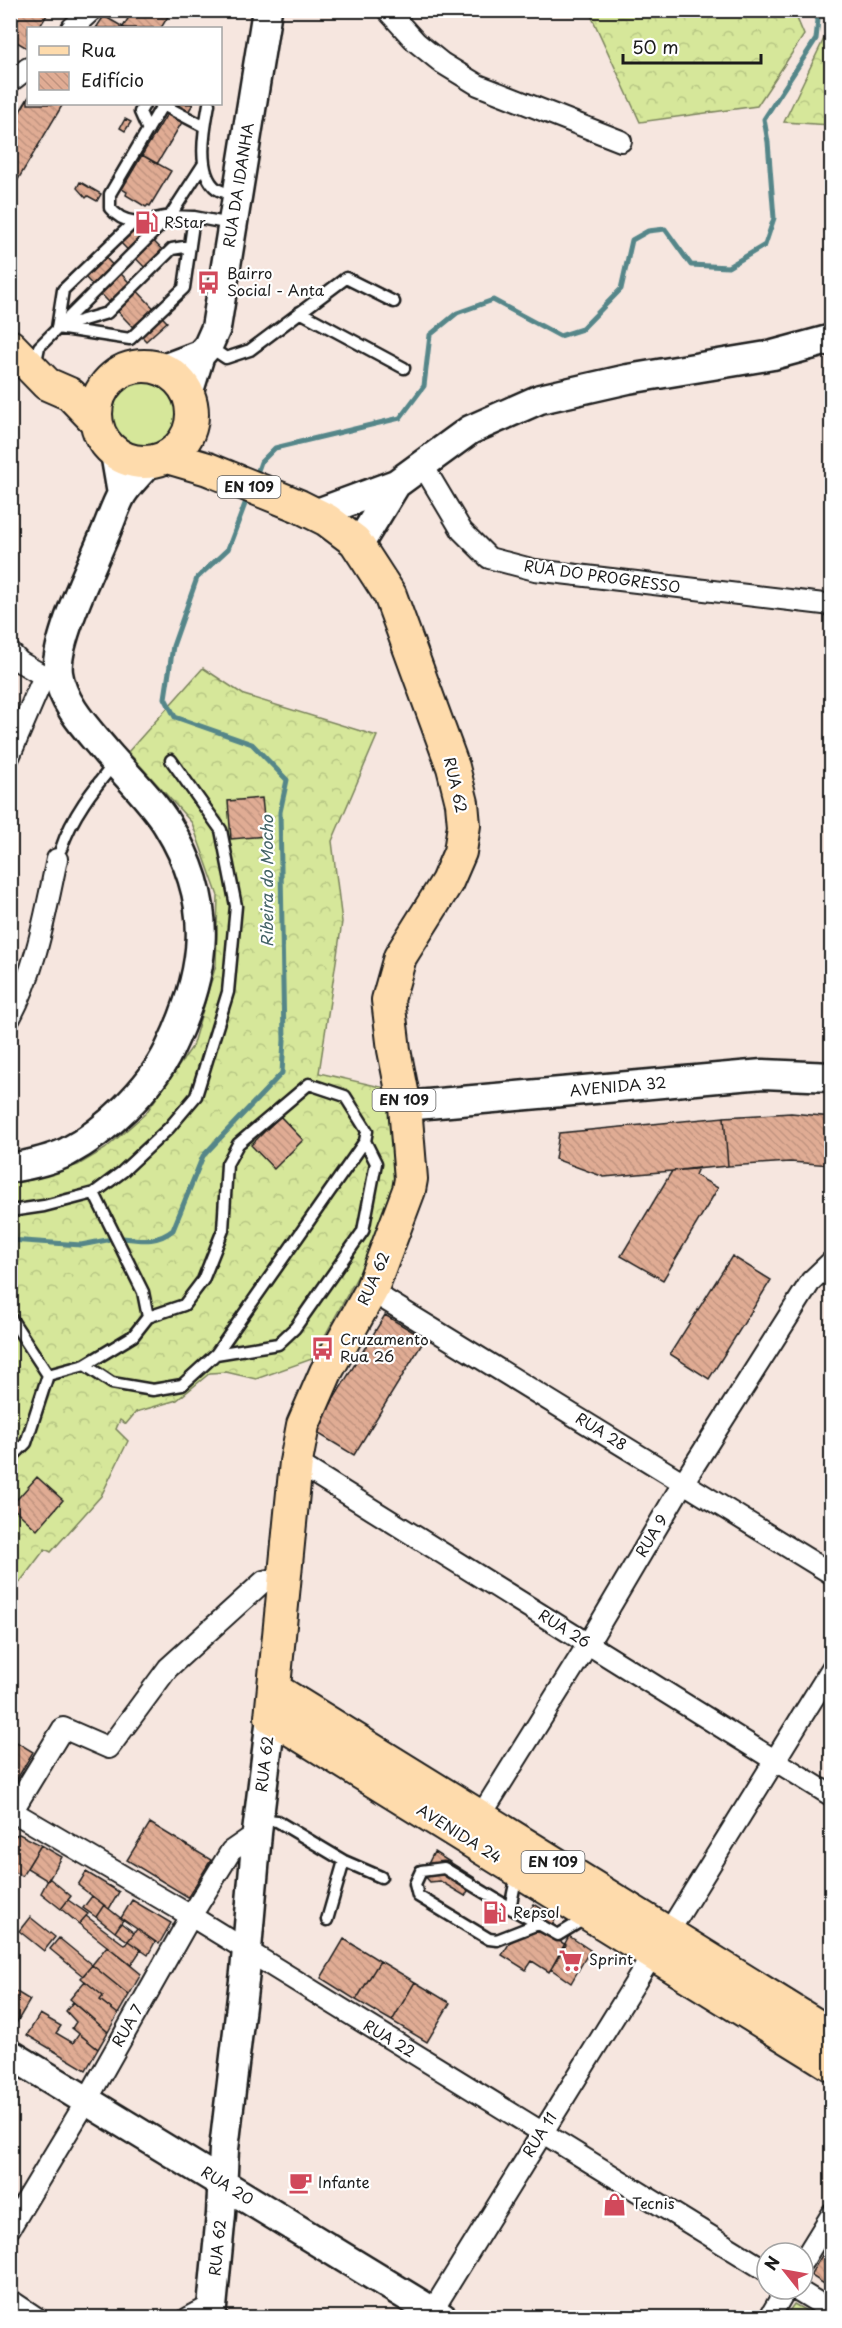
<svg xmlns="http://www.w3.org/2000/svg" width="842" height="2328" font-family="'Playpen Sans',sans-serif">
  <defs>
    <pattern id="forest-crowns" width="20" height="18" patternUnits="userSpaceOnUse" patternTransform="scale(1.5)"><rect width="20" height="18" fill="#d6e79a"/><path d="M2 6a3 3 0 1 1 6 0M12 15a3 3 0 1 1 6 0" fill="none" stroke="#b7c684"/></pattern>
    <pattern id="building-back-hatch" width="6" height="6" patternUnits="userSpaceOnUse" patternTransform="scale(1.5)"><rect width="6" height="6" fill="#e0ac94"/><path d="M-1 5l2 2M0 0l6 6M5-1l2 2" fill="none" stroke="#c0937f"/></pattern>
  </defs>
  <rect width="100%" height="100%" fill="#f6e6df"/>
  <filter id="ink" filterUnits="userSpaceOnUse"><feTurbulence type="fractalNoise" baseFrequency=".0167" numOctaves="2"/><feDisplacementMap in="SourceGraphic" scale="12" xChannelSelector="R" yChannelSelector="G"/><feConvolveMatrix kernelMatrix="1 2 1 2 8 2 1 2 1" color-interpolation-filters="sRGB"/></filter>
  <g filter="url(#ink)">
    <!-- grass -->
    <path fill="#d6e79a" stroke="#79825b" stroke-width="1.5" d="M110 413a33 33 0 1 1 66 0a33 33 0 1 1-66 0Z
      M794,2304L817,2317H785Z"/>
    <!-- forest -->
    <path fill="url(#forest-crowns)" stroke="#79825b" stroke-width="1.5" d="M589,11H794L804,35L757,106L640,122Z
      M831,24V125L784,122Z
      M203,668L244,695L377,736L332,841L342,922L319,1073L390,1089L398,1146L388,1221L312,1359L256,1379L226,1372L210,1373L177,1400L136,1412L126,1424L120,1420L116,1429L128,1441L101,1496L51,1552L45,1549L11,1594V1183L34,1179L78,1165L105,1149L146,1113L192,1047L216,965L218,896L192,823L128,752Z"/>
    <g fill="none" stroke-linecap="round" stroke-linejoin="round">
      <!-- stream -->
      <path stroke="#548689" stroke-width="5" d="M255,479L261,462L275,448L400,418L424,386L430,335L457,313L493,300L560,336L582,329L621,289L632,240L648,231L665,229L691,265L728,267L765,245L774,218L768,142L764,119L816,39L818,20L813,10
        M123,1238C142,1240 157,1243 173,1230L203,1156L282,1073L284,1040L280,812L287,780L252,744L175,717L165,698L173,646L197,578L228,549L248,496
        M10,1240L81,1245L107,1240"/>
    </g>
    <!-- building -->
    <path fill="url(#building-back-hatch)" stroke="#1c1c1c" stroke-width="1.5" d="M12,10H50L39,28H28L27,48L10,38Z
      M133,10H172L161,28H125L123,27Z
      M104,16L123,27L125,28H96Z
      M28,98V104H63L13,188L10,186V128Z
      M173,104H193L157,164L142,155Z
      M125,119L131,122L125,131L120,128Z
      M142,155L171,171L150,206L148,205L146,207L126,195L127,192L122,189Z
      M80,182L101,194L97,201L88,196L86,198L77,188Z
      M138,225L170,258L152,275L120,242Z
      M105,257L167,322L146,341L84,276Z
      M262,798L266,836L231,839L228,801Z
      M791,1113L832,1117V1165L790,1162L728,1166L724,1117Z
      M280,1116L303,1140L274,1169L251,1145Z
      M724,1117L728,1166L604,1177L555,1159L559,1133Z
      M698,1168L695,1175L718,1188L663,1280L621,1256L672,1171Z
      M732,1256L771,1280L709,1379L670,1354Z
      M385,1315L425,1339L354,1455L314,1431Z
      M37,1477L63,1500L37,1530L11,1506Z
      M10,1738L33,1752L11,1789L10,1788Z
      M150,1823L211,1860L188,1897L127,1860Z
      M19,1834L41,1845L22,1876L10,1870V1844L16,1835Z
      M41,1845L62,1857L48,1881L27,1868Z
      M434,1852L475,1878L465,1896L440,1881L430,1882L423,1874Z
      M86,1872L119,1892L109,1909L78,1885Z
      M49,1878L71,1896L61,1909L41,1893Z
      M92,1896L104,1905L96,1917L83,1908Z
      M68,1900L88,1914L79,1924L61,1909Z
      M132,1900L171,1923L159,1944L121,1918Z
      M534,1904L556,1918L548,1934L566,1945L549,1972L532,1961L526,1970L502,1955Z
      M104,1905L123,1920L115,1932L96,1917Z
      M86,1916L125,1945L128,1941L141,1950L131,1965L79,1924Z
      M30,1917L55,1937L44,1951L19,1931Z
      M121,1923L134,1933L128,1941L115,1932Z
      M137,1929L155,1942L148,1955L128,1941Z
      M569,1936L590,1950L571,1983L551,1969Z
      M59,1938L92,1965L83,1976L50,1949Z
      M344,1939L380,1961L356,2000L321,1978Z
      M107,1946L141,1974L129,1995L92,1965Z
      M380,1961L415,1982L392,2021L356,2000Z
      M92,1965L129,1995L118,2014L100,2000L103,1996L81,1978Z
      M85,1981L103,1996L100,2000L118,2014L108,2032L70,1999Z
      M415,1982L450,2003L427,2042L392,2021Z
      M10,1988L30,2000L14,2027L10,2025Z
      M73,2002L108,2032L98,2049L72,2028L76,2022L66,2011Z
      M40,2014L61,2026L56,2033L73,2043L79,2034L98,2049L86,2070L27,2035Z
      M829,2244L832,2245V2283L829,2287L810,2275Z"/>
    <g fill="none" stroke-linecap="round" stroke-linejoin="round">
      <defs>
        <path id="lane" d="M163,104L110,194V208C127,229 147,220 170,216L203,165
          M209,104C205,126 195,173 217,189C222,192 229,193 235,195
          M144,105L140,112L148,130
          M163,105L205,127
          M300,312L404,368
          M60,327L107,313L172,249L190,246
          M57,328L130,339L184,288L194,217
          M57,328L63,290L134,222
          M208,346L226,358L250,350L346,278L394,302
          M35,366L39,347L170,216L194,217L231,224
          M61,849C72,816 93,789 115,763
          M10,1211L44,1206L94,1193L122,1172L169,1128L196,1096L228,992L236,906L221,830L171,760
          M10,1317L48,1375
          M148,1317L184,1305L203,1280L223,1230L227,1164L238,1144L309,1084L345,1096L367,1131L365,1141L376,1163L363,1231L295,1328L278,1344L216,1354
          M85,1365L112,1383L153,1390L182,1385L216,1354L365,1141
          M10,1459L26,1443L48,1375L85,1365L133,1336L148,1317L143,1292L94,1193
          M259,1819L277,1821L344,1861L381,1877
          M517,1874L510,1908L558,1935L586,1918
          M510,1908L444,1868L421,1871L415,1884L418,1896L489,1939L497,1940L538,1924
          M327,1920L344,1861"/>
        <path id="street" d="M387,10L416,42L442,63L478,85L621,141
          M72,28L92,10
          M10,82L28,68
          M422,464L462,531L489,558L535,570L832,605
          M10,652L20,662L44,676
          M10,755L44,676L58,672
          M10,1018C37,967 45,915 57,859
          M371,1291L832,1574
          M296,1462L832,1796
          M10,1810L191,1916L767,2271
          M10,1815L63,1728L109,1748L168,1668L264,1581L285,1578
          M480,1817L588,1644L683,1483L811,1281L832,1261
          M668,1933L832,1668
          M10,2228L87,2100L191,1916L231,1851L257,1833
          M803,2261L832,2214
          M796,2289L832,2311
          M10,2300L37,2318
          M188,2318L212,2305
          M428,2318L653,1954
          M769,2318L786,2289"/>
        <path id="secondary" d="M163,369L200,355
          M188,394L200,355L208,346L216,328L267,10
          M115,453L122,494
          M315,514L396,484L470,430L540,399L628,379L773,355L832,339
          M358,546L396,484
          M405,1106L763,1074L832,1077
          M10,1168C28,1165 51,1160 67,1152C105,1132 150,1089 169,1050C207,971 216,904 168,826C154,802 126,775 107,753C88,730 62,704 58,673C54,642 91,567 104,536C110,523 115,506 122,494C129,483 140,473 148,463
          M10,2054L443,2318
          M211,2318L221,2214L224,2149L245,1972L257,1833L271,1717"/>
        <path id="primary" d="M10,346L47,384L70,394L95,420
          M96 414a48 48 0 1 1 96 0a48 48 0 1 1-96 0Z
          M167,457L208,469L299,506L327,520L355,541L390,595L453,767L462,803L464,825L460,852L447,882L400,957L388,1000L394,1050L405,1106L411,1179L409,1190L371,1291L326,1372L303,1425L296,1462L271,1717L832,2065
          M274,1689L832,2035"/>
      </defs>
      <!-- lane casing -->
      <use href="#lane" stroke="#1c1c1c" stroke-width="15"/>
      <!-- street casing -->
      <use href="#street" stroke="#1c1c1c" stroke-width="24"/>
      <!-- secondary casing -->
      <use href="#secondary" stroke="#1c1c1c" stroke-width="33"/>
      <!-- primary casing -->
      <use href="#primary" stroke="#1c1c1c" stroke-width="36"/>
      <!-- lane -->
      <use href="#lane" stroke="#fff" stroke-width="10"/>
      <!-- street -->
      <use href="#street" stroke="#fff" stroke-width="20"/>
      <!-- secondary -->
      <use href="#secondary" stroke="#fff" stroke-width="28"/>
      <!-- primary -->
      <use href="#primary" stroke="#fedbac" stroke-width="32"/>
    </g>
  </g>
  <!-- icons -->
  <defs>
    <symbol id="fuel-bare" viewBox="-9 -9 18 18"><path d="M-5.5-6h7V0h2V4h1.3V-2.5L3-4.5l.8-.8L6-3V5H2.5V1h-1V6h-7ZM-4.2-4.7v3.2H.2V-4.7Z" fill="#d1495b" stroke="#fff" stroke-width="2.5" paint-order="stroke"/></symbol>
    <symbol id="bus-bare" viewBox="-9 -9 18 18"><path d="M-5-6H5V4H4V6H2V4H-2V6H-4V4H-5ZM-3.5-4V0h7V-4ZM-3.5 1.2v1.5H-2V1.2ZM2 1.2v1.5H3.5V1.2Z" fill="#d1495b" stroke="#fff" stroke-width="2.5" paint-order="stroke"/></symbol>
    <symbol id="supermarket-bare" viewBox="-9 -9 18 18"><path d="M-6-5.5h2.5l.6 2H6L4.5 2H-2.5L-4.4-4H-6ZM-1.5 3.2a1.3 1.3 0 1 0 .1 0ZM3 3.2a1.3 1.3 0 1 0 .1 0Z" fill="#d1495b" stroke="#fff" stroke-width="2.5" paint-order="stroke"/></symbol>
    <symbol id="cafe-bare" viewBox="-9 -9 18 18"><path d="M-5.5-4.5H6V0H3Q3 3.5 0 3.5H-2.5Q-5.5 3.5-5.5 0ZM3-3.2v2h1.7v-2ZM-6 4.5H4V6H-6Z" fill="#d1495b" stroke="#fff" stroke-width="2.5" paint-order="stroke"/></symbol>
    <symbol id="shop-bare" viewBox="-9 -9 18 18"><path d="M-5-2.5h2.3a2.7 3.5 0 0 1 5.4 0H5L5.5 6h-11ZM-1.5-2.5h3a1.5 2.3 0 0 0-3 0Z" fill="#d1495b" stroke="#fff" stroke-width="2.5" paint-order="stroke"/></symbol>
  </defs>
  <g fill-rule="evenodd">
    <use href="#fuel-bare" x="130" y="206" width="33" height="33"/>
    <use href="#bus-bare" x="192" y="266" width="33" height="33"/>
    <use href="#bus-bare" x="306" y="1332" width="33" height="33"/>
    <use href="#fuel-bare" x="478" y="1896" width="33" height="33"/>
    <use href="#supermarket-bare" x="554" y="1944" width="33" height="33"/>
    <use href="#cafe-bare" x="284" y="2166" width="33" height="33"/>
    <use href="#shop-bare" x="598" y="2188" width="33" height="33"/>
  </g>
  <g text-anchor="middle" stroke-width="4.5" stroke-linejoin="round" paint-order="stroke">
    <!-- shield labels -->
    <g fill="#fff" stroke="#606060" stroke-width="1.5">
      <rect x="217.5" y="476" width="63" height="22" rx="4.5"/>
      <rect x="372.5" y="1089" width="63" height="22" rx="4.5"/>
      <rect x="521.5" y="1851" width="63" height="22" rx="4.5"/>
    </g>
    <g font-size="14" font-weight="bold" fill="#1c1c1c">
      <text x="249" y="492">EN 109</text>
      <text x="404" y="1105">EN 109</text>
      <text x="553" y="1867">EN 109</text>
    </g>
    <!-- street labels -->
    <g font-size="15" fill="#1c1c1c" stroke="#fff">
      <text transform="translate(239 185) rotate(-81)" y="5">RUA DA IDANHA</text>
      <text transform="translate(602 577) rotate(8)" y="5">RUA DO PROGRESSO</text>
      <text transform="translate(455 785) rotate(77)" y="5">RUA 62</text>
      <text transform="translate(618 1087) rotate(-5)" y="5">AVENIDA 32</text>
      <text transform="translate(374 1279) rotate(-66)" y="5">RUA 62</text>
      <text transform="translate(601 1432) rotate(32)" y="5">RUA 28</text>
      <text transform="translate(652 1536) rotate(-59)" y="5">RUA 9</text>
      <text transform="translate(564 1629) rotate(32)" y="5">RUA 26</text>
      <text transform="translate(265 1764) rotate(-83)" y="5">RUA 62</text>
      <text transform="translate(459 1834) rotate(32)" y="5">AVENIDA 24</text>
      <text transform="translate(128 2026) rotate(-60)" y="5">RUA 7</text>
      <text transform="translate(389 2039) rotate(31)" y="5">RUA 22</text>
      <text transform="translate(540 2135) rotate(-58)" y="5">RUA 11</text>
      <text transform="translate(227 2186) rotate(32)" y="5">RUA 20</text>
      <text transform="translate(218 2248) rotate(-84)" y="5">RUA 62</text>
    </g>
    <!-- poi labels -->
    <g font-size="15" fill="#1c1c1c" stroke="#fff" text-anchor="start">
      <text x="164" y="228">RStar</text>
      <text x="227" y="279">Bairro<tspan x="227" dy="17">Social - Anta</tspan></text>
      <text x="340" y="1345">Cruzamento<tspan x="340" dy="17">Rua 26</tspan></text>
      <text x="513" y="1918">Repsol</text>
      <text x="589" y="1965">Sprint</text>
      <text x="318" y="2188">Infante</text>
      <text x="632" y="2209">Tecnis</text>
    </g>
    <!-- water labels -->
    <g font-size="16" font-style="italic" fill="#426265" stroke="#fff">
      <text transform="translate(267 881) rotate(-90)" y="6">Ribeira do Mocho</text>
    </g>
  </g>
  <!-- margin -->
  <rect width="842" height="2328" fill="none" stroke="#fff" stroke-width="36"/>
  <rect x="18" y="18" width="806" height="2292" fill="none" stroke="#1c1c1c" stroke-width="2" filter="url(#ink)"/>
  <!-- legend -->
  <rect x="27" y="27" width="195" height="78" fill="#ffffff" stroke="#a4a4a4" stroke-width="1.5"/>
  <rect x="39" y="46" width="30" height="9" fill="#fedbac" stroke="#a4a4a4" stroke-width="1.5"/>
  <text x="81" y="57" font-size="18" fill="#1c1c1c">Rua</text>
  <rect x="39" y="72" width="30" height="18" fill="url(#building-back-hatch)" stroke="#a4a4a4" stroke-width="1.5"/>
  <text x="81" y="87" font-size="18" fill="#1c1c1c">Edifício</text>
  <!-- north arrow -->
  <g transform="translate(785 2271) rotate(301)"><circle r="28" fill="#ffffff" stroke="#a4a4a4" stroke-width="1.5"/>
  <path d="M0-4.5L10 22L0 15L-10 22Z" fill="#d1495b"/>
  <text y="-9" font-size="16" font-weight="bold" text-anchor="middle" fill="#1c1c1c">N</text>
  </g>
  <!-- scale -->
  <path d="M623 54v9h138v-9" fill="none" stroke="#1c1c1c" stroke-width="3"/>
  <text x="632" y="54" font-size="18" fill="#1c1c1c" stroke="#ffffff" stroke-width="4.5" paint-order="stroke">50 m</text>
</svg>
